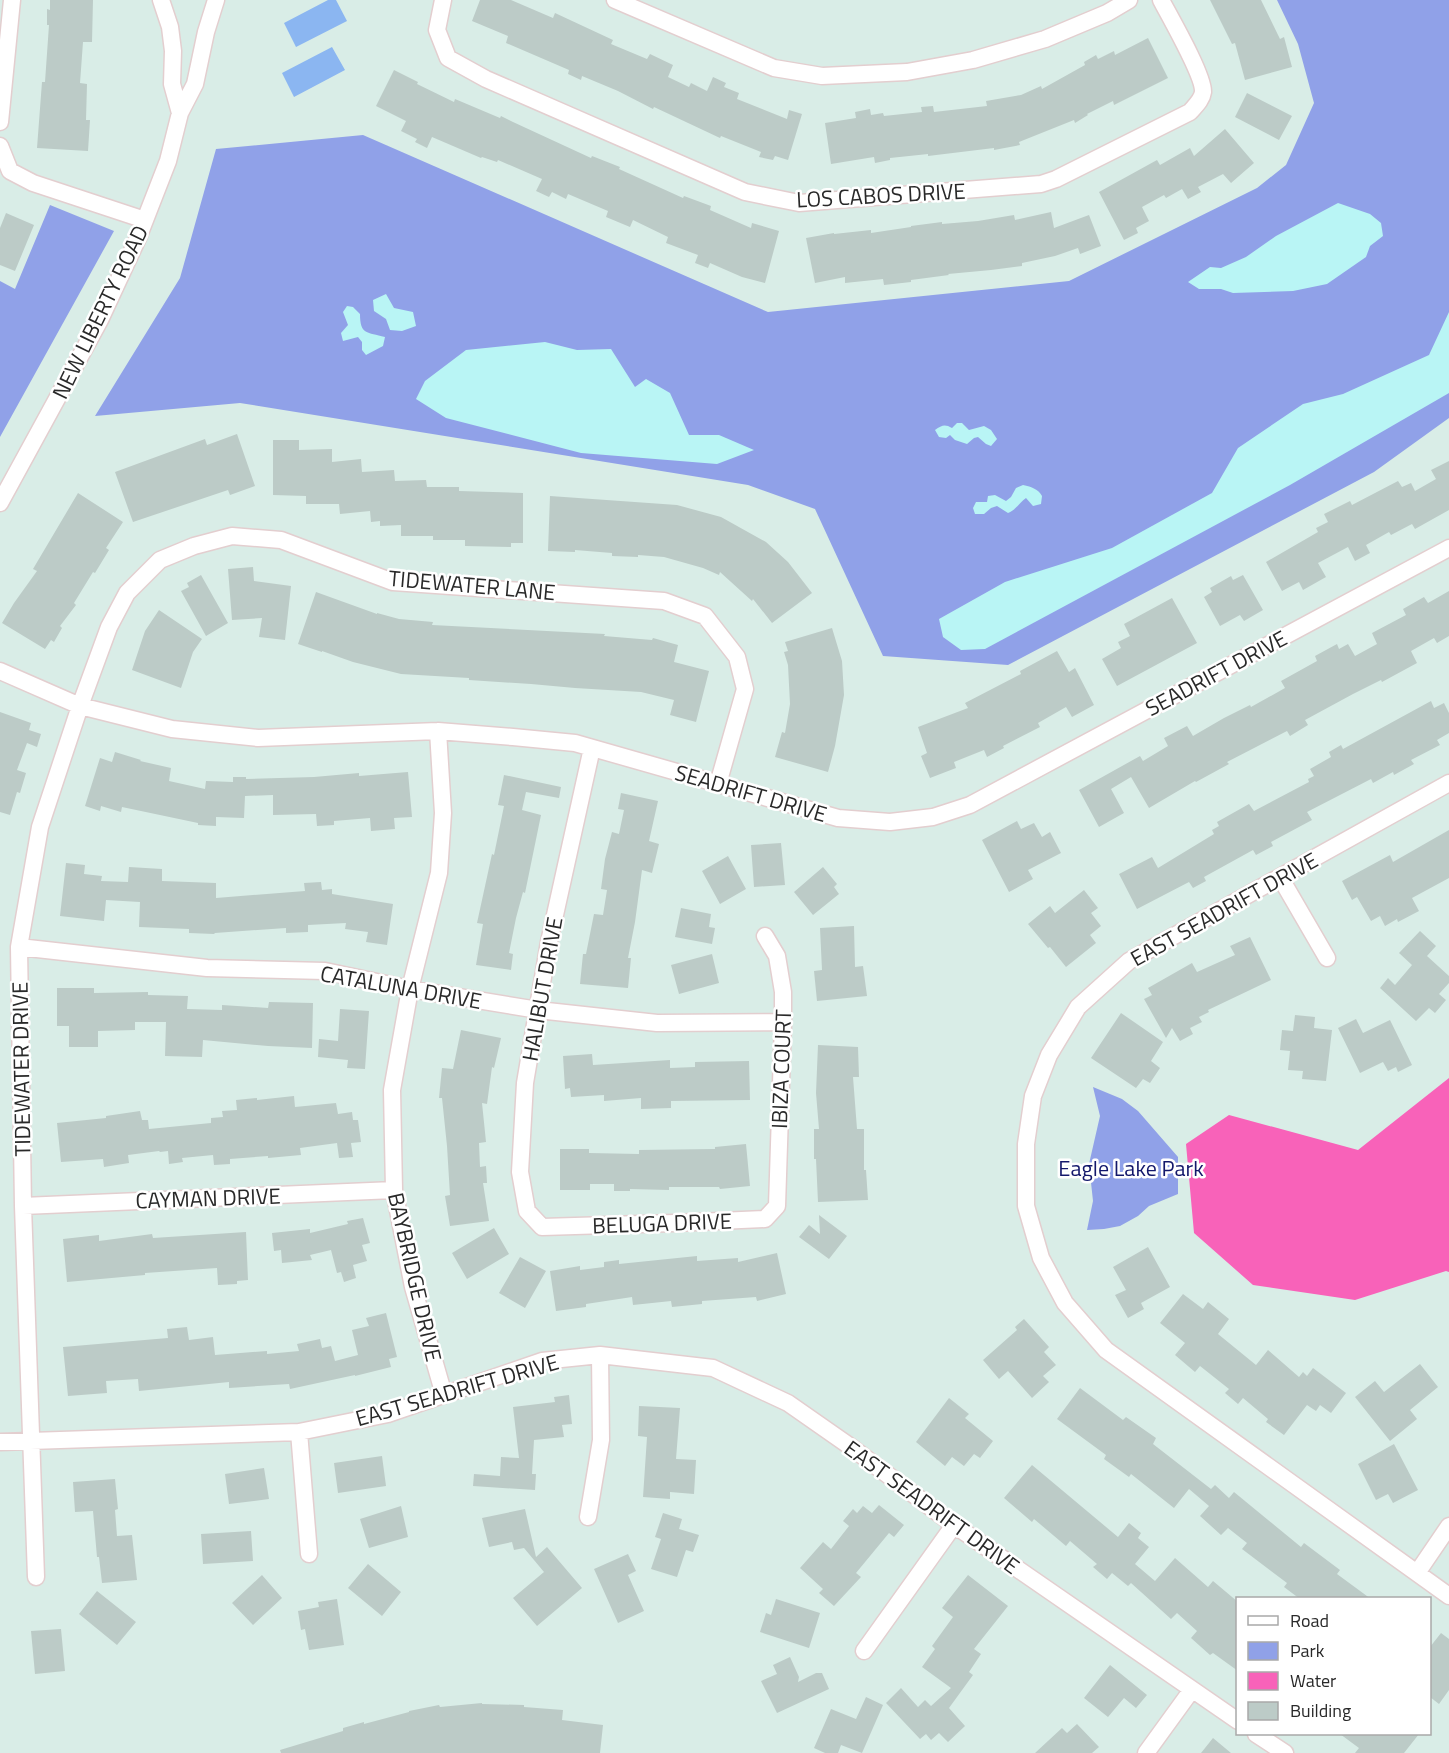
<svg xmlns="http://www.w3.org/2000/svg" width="1449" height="1753" font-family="'Titillium Web',sans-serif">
  <rect width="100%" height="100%" fill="#d9ede7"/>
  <!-- green -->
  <path fill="#90a1e8" d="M1277,0H1449V418L1374,472L1008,665L883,656L815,509L748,485L240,403L95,416L180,278L216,149L363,135L768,312L1069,281L1257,188L1286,165L1314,103L1298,44Z
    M50,205L114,231L0,437V281L15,289Z
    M1093,1087L1122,1099L1138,1111L1178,1157V1194L1149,1206L1138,1216L1120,1226L1104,1229L1087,1230L1093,1201L1089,1164L1100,1116Z"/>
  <!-- sand -->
  <path fill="#b9f5f5" d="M1338,203L1370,214L1381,223L1383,236L1370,246L1366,257L1327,284L1293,291L1233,293L1221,289H1199L1188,282L1210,267L1221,268L1246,257L1276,236Z
    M386,294L394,308L413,312L416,326L402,331L390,330L386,319L374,311L373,300Z
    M347,306L353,307L360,314C360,335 367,332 385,337L383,346L366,355L362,350V342L358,337L343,341L341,333L348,325L343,312Z
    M1449,312V393L1290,485L985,649L961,650L943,637L939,619L1005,582L1112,548L1212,493L1238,448L1303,404L1343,394L1429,355Z
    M545,342L577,350L611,349L635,387L646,379L670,393L689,435H719L754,450L717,464L581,453L446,418L416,399L425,381L466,350Z
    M957,423H962L969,430L984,426L991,430L997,439L991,446L986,444L978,437L974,438L967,444L955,440L950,435L946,438L939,437L935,430C942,425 945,424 952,428Z
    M1023,485C1032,487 1038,489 1042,496L1041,504L1033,506L1026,498C1019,503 1016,510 1008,513L997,506L991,508L984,514H975L973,508L976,502H987L988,496L995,495L1006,501L1011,497L1016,488Z"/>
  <!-- pitch -->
  <path fill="#8bb6f1" d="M328,0H336L347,21L296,47L284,23Z
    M332,47L345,70L294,97L282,73Z"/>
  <!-- water -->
  <path fill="#f862b9" d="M1449,1078V1272L1446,1271L1355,1300L1253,1285L1194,1233L1186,1144L1229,1115L1358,1150Z"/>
  <!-- building -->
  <path fill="#bccbc7" d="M50,0H93L92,42H83L80,83L87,84L86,120H90L88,151L37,148L42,82H45L49,25H47V9L50,10Z
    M480,0H511L553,18L555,13L613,40L611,44L647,59L650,54L673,65L668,77L689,87L691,83L707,91L713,77L726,83L724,87L739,93L737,99L787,119L789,110L802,114L788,160L775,156L773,160L759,157L761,152L721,136L720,138L654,107L653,109L618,91L582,76L581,80L568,74L569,70L506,43L508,36L472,21Z
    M1210,0H1261L1280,39L1284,37L1292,67L1245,80L1235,43L1232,44Z
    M1148,38L1168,78L1114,105L1113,101L1087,114L1088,115L1075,123L1074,120L1019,142L1020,145L994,150V148L928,156V154L890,158V160L875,163L874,157L831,164L825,123L856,118L855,112L870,109L871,115L883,113L884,116L922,112L921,107L933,106L934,112L987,106L986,101L1021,95L1041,86L1042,89L1085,65L1084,62L1096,55L1098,59L1114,51L1115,55Z
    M394,70L418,82L417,84L454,102L455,99L500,118L501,116L513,122L591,158L592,156L620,167L619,169L683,198L684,196L711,206L710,210L751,228L752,223L779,231L765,283L742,277L710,263L708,268L695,263L698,255L666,243L668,237L633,220L630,227L606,217L608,211L568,194L566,199L552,192L549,197L536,191L542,179L498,160L497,162L482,157L481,158L432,137L427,148L415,142L417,139L401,131L406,121L376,106Z
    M1247,93L1292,116L1279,140L1235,117Z
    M1225,129L1254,163L1231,183L1223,174L1198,187L1201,192L1188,199L1182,189L1166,198L1164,195L1142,207L1149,221L1136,228L1138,233L1124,240L1099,192L1157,160L1160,165L1190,148L1194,156Z
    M1051,212L1054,228L1089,215L1101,246L1080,254L1078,248L1055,256L1022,263V266L991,270L948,274L949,275L911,280V282L884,285L883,279L845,283V277L815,283L806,238L834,233V234L871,230V233L911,227V226L942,222V224L978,221L1014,215L1015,220Z
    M6,213L34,225L15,271L0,265V228Z
    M237,434L255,486L230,495L228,490L133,522L115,472L205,439L207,445Z
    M273,440H299V450L332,449V462L361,459L362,472L394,470L395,481L426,480L427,487H459V491L523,493V543H511V547L465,546V540H433V536H401V525L380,526V521L371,522L370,511L340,514L339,504H306V496L273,495Z
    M1449,461V510L1415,529L1412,524L1391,535L1389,532L1366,545L1370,553L1355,561L1348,547L1318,563L1326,577L1303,590L1299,582L1282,591L1266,562L1318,532L1316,528L1328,522L1324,514L1350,501L1352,505L1398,481L1402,487L1411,483L1415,491L1436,479L1431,470Z
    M78,493L123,522L106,548L109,550L95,573L93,572L74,603L76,605L60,626L62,628L54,642L51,640L45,649L2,623L14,603L37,571L33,569Z
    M550,496L677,505L721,517L766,542L788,562L812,593L772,623L753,599L752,601L720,572L719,575L703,568L664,557L638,555V557L612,556V553L575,550V552L548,551Z
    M253,567L254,581L291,586L285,640L259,637L262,618L232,620L228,569Z
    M201,575L228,623L206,636L181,591L189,587L187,583Z
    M1243,575L1263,610L1244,621L1240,615L1220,626L1204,597L1212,592L1210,588L1231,576L1233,580Z
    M1449,591V636L1437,643L1434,638L1411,651L1417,663L1382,682L1381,680L1353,694L1305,720L1308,725L1290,736L1287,731L1227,762L1229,764L1196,782L1195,781L1149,808L1131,777L1111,789L1124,813L1099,827L1079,790L1140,756L1143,761L1168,746L1164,738L1187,726L1193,736L1224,718L1250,705L1251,707L1285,688L1281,681L1317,661L1315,656L1337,644L1339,649L1348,644L1355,656L1377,644L1372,633L1406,615L1403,609L1424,597L1428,603Z
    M316,592L377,614V613L399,619L433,622L432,625L605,634L604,636L652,640L653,638L678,645L674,662L709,671L696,722L670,715L674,700L641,692L575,688L531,684L469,680V678L401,674L353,662L322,651V652L298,644Z
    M1172,598L1197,643L1117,686L1102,659L1121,648L1118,642L1130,636L1124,624Z
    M159,610L202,639L193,652L181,688L132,670L145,631Z
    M832,628L842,661L844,695L835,746L828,772L775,757L782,732L785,733L790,704L788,665L784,652L788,651L785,642Z
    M1057,651L1069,672L1075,668L1094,705L1072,717L1066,707L1038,723L1040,727L1003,746L1004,748L987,757L984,750L954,762L956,768L930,778L921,756L927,753L918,727L968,708L965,703L1021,674L1020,671Z
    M1431,701L1434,708L1444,703L1449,713V733L1437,740L1440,745L1411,760L1414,764L1394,775L1393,772L1373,783L1371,779L1307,812L1312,820L1271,842L1273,846L1256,855L1253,850L1204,877L1206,881L1193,888L1189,882L1137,909L1119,874L1152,857L1158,868L1214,834L1212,830L1219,826L1217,822L1249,804L1254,811L1309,782L1308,779L1314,776L1310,769L1331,757L1329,752L1341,745L1343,749Z
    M0,712L31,723L29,730L41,734L37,747L27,743L17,770L26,773L20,793L17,792L10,815L0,812Z
    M115,752L141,760L140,761L171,768L169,781L205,789L206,781L233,782V777H246V779L314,777L359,773V776L408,772L412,817L394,818L395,829L371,831L370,818L334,821V825L317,826L316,814L273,815V795L245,796L244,818L216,817V826L198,825V823L122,807L121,812L101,806L100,811L85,806L100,758L112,762Z
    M504,775L561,787L559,798L526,792L522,810L541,815L525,893L523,892L516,918L509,953L513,954L511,970L476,965L483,924L477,923L492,854L494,855L504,806L498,805Z
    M621,793L658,801L649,841L659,844L652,873L642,870L635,922L628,958H631L628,988L580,984L583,954H586L594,914L603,915L607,890L601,889L605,859L612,832L619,834L624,810L618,809Z
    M1017,821L1021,829L1034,823L1042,837L1050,832L1061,853L1028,870L1033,879L1009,892L982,840Z
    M1449,830V878L1412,898L1419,911L1398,922L1397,919L1385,926L1380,916L1371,921L1357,897L1352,900L1342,881L1390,855L1393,862Z
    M781,843L785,885L754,887L751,845Z
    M728,856L746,889L720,904L702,871Z
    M66,863L85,865L84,874L102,876L101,881L128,882L129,867L162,869V881L216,883V898L305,891L304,883L321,882L322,890L332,889V894L393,904L387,945L366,942L368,932L345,929L346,923L308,925V932L286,933V928L215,933L214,934L189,933V929L139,927L140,902L106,900L104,921L60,916Z
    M823,867L837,884L834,887L839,894L813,915L794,892Z
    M1084,890L1098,908L1091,913L1101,926L1090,935L1096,943L1066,967L1050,947L1048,948L1028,924L1050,906L1055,913Z
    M681,908L711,914L709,927L715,928L712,944L675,937Z
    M854,926L855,967L863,966L867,996L817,1001L814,971L822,970L820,928Z
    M1420,931L1436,946L1427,956L1449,976V983L1439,994L1446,1000L1435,1013L1429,1008L1416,1021L1380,988L1388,978L1395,985L1412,965L1399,953Z
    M1250,937L1271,980L1208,1010L1209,1012L1199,1017L1202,1022L1190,1028L1193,1034L1180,1041L1172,1028L1166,1038L1144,999L1152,995L1148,988L1192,963L1197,972L1235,955L1230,946Z
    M712,954L719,983L679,994L671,965Z
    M57,988H94V993L148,992V995L188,996L187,1009L222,1010V1005L268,1008L269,1002L313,1003L312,1048L268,1046L203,1040L202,1057L165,1056L166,1022H135V1030L98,1031V1047H69V1026H57Z
    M340,1009L369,1011L365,1069L347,1068L348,1060L318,1057L319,1039L338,1041Z
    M1121,1013L1163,1042L1151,1061L1160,1068L1150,1083L1143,1079L1136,1088L1091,1058Z
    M1295,1015L1315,1017L1314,1028L1332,1030L1326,1081L1302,1079L1303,1071L1288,1070L1290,1051L1280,1050L1282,1030L1293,1031Z
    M1356,1019L1363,1033L1390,1020L1412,1065L1398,1072L1396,1067L1388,1071L1383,1062L1360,1073L1338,1028Z
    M461,1030L501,1038L494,1068L492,1067L487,1104L482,1103L486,1142L479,1143L480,1167L486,1166L487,1183H483L489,1221L450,1226L445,1196L450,1195L447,1146L442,1098H439L442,1068L453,1069Z
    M818,1045L858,1047L859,1077H853L857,1129H864V1170H866L868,1200L818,1202L816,1159H814V1129H819L816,1093Z
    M592,1054L593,1065L670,1060V1068L695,1067V1062L749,1061L750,1100L671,1101V1108L641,1109V1098L604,1101V1095L571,1097L570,1088L565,1089L563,1056Z
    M294,1096L295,1107L336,1103L338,1114L352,1112L353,1120H358L361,1142L351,1143L353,1157L339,1158L337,1143L300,1148L301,1155L268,1158V1156L230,1159V1164L214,1165L213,1155L182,1158L183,1162L169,1164L168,1151L160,1152L159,1151L128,1155L129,1163L104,1167L103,1159L61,1162L57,1123L106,1118V1116L140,1111L142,1120H148L149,1129L211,1123V1118L223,1117L222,1111L237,1110L236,1100L257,1098V1100Z
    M746,1144L750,1186L720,1189L719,1187H669V1190L630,1189V1191H614V1184H590V1190H560V1149H589V1153L639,1154V1150L715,1149V1147Z
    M819,1215L847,1236L829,1259L799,1237L809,1225L820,1234Z
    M363,1218L370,1243L362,1245L367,1261L353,1265L356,1278L344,1282L341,1272L337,1273L331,1250L310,1255L312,1260L282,1263L281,1250L274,1251L272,1233L310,1229V1233L348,1224L347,1221Z
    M494,1228L509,1254L467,1279L452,1253Z
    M246,1232L248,1280L237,1281V1284L218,1285L217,1268L145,1273V1275L67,1282L63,1239L99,1235V1241L152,1234L153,1238Z
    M1148,1247L1170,1287L1141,1303L1144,1309L1128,1318L1115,1295L1126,1290L1113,1267Z
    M777,1253L786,1294L757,1301L756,1297L702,1301V1304L672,1307L671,1301L633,1305L632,1297L586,1304V1307L556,1311L550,1271L580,1266V1270L604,1267V1262L619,1260V1264L697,1256V1261L738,1258V1262Z
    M520,1257L546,1271L525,1308L499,1293Z
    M1183,1294L1203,1309L1208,1302L1229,1319L1218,1334L1256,1365L1268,1350L1299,1377L1303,1372L1307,1376L1313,1368L1346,1393L1331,1413L1320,1405L1316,1411L1307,1405L1284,1435L1266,1422L1268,1419L1243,1398L1238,1404L1225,1393L1229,1389L1200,1366L1195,1372L1175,1355L1185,1343L1160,1323Z
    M386,1313L397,1357L389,1359L391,1367L355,1376V1375L290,1389L289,1384L229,1388V1382L139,1391L138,1379L106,1381L107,1393L68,1396L63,1347L168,1338L167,1329L187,1327L189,1340L213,1337L215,1355L267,1351V1354L299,1351L297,1344L320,1339L322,1348L331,1346L335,1361L358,1355L352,1330L369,1326L366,1318Z
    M1024,1319L1049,1347L1044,1352L1056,1365L1043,1376L1049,1382L1032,1398L1008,1371L999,1379L983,1360L1017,1330L1015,1327Z
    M1420,1364L1438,1387L1410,1410L1417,1419L1390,1441L1355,1397L1375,1381L1384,1392Z
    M1080,1388L1123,1420L1126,1417L1156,1438L1153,1444L1211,1489L1215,1485L1229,1498L1234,1492L1301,1547L1304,1543L1340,1570L1337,1574L1371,1599H1300L1284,1587L1287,1583L1242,1549L1247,1543L1228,1528L1221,1535L1200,1516L1209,1506L1189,1489L1174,1508L1131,1474L1129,1477L1104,1459L1106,1455L1057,1419Z
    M569,1395L572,1424L562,1425L564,1437L534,1440L532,1474H536L535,1490L473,1486L474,1474L500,1476L501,1457L519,1458L513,1407L555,1402L554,1397Z
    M949,1398L969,1414L965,1418L993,1441L980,1458L974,1454L964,1466L952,1457L945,1466L916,1442Z
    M639,1406L680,1408L676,1459L696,1460L694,1494L670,1492V1499L643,1497L647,1437L638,1436Z
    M1394,1444L1418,1490L1393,1503L1388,1494L1376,1500L1358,1464Z
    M382,1456L386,1486L338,1493L334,1463Z
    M1032,1465L1118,1537L1129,1523L1141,1533L1138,1538L1149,1547L1135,1564L1155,1581L1175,1558L1208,1587L1213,1581L1238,1602V1671L1213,1653L1210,1655L1191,1638L1197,1631L1177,1613L1171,1619L1131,1583L1128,1586L1112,1573L1107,1579L1093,1567L1097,1564L1070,1541L1066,1546L1034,1519L1032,1522L1004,1498Z
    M264,1468L269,1499L229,1504L225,1474Z
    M115,1479L118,1509L115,1510L117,1536L132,1535L137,1580L102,1583L99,1557H97L93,1511L75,1512L73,1482Z
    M879,1505L904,1525L894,1537L889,1533L856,1573L861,1577L834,1606L819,1593L823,1589L800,1568L823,1542L831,1549L849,1526L843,1521L853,1509L857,1513L863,1506L872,1513Z
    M401,1506L408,1537L369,1548L360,1519Z
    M525,1509L536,1557L547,1547L582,1588L537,1626L513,1598L544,1572L524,1548L514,1550L512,1542L489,1547L482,1518Z
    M663,1513L682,1519L679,1529L699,1535L693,1552L686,1550L677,1577L651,1569L661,1539L655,1537Z
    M251,1531L253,1561L203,1564L201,1534Z
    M628,1554L636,1571L628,1575L644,1611L618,1623L594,1569Z
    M368,1564L401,1592L382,1616L348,1588Z
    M262,1575L282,1598L253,1625L232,1603Z
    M968,1575L1008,1606L974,1649L981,1654L969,1672L973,1675L949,1708L965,1726L948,1742L939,1733L931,1740L926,1734L920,1739L886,1703L901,1688L918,1707L925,1700L931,1706L951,1688L922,1667L935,1649L932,1646L953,1617L942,1608Z
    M97,1591L136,1622L117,1645L79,1614Z
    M337,1599L344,1645L309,1650L305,1629L301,1630L298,1611L319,1607L318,1602Z
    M776,1599L820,1613L809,1648L760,1632L766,1613L771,1615Z
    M61,1629L65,1671L35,1674L31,1631Z
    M1441,1633L1449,1639V1690L1439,1704L1430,1697V1647Z
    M790,1657L799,1677L798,1682L816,1673H822L829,1689L777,1713L761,1681L777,1674L773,1665Z
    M1110,1665L1147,1695L1136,1708L1124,1698L1108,1717L1084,1698Z
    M866,1697L883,1705L862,1753L841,1745L838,1753H825L814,1748L831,1709L856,1719Z
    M482,1703V1704L524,1705V1707L563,1710L562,1720L603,1725L600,1753H281L280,1750L343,1731V1728L364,1722V1724L409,1712V1711L439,1705L440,1707Z
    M1077,1724L1099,1747L1092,1753H1035L1062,1728L1067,1733Z
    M1340,1734H1419L1404,1753H1355L1359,1748Z
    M1213,1738L1231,1753H1201Z"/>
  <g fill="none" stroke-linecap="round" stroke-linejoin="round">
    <defs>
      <path id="minor" d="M161,0L170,27L173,51L172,84L180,113
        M443,0L437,30L448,58L486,79L745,192L799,203L1041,184L1056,179L1190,112C1195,106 1202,100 1203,92C1204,76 1170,17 1161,0
        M615,0L774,68L822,76L907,72L973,60L1045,39L1107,13L1129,0
        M0,122L12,0
        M0,146L10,171L33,183L145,220
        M0,503L100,320L138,238L168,161L180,113L195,84L206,32L216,0
        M0,671L80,706L172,729L258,738L438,731L513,737L575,743L838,818L890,822L933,817L970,805L1449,548
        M438,731L443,813L439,873L410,989L392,1090L394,1190L413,1287L444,1395
        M592,748L549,942L525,1083L520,1172L527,1211L542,1227L674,1223L765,1219L777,1206L783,1022V992L777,956L765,936
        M1449,783L1129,961L1078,1007L1049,1055L1033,1096L1026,1144V1206L1041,1258L1065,1303L1106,1350L1449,1596
        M1280,877L1327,958
        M19,947L207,968L325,971L410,989L538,1010L657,1023L783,1022
        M23,1206L394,1190
        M299,1432L309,1554
        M0,1442L299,1432L388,1414L542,1361L600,1355L713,1368L788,1403L851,1447L954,1525L1238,1721
        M588,1517L601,1440L600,1355
        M1417,1573L1449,1526
        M36,1577L23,1206L19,947L40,827L80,706L109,627L127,593L160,560L194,546L232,536L281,540L393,582L664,601L705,616L737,657L745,689L718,784
        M864,1651L954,1525
        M1256,1734L1285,1753
        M1146,1753L1191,1691"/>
    </defs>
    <!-- minor casing -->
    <use href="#minor" stroke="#e3cecf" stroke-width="19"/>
    <!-- minor -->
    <use href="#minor" stroke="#fff" stroke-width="16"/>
  </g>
  <g text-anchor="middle" stroke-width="5" stroke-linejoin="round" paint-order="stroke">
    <!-- street labels -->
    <g font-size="22" fill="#292929" stroke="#fff">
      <text transform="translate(881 195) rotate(-3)" y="8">LOS CABOS DRIVE</text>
      <text transform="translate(100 312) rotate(-64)" y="8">NEW LIBERTY ROAD</text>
      <text transform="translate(472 585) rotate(5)" y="8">TIDEWATER LANE</text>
      <text transform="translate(1216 673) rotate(-28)" y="8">SEADRIFT DRIVE</text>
      <text transform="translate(751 793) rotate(16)" y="8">SEADRIFT DRIVE</text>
      <text transform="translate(1224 909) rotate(-29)" y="8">EAST SEADRIFT DRIVE</text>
      <text transform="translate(401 987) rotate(10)" y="8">CATALUNA DRIVE</text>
      <text transform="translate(542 989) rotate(-80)" y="8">HALIBUT DRIVE</text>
      <text transform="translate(21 1069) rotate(-91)" y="8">TIDEWATER DRIVE</text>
      <text transform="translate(781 1069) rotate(-88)" y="8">IBIZA COURT</text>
      <text transform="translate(208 1198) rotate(-2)" y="8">CAYMAN DRIVE</text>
      <text transform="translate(662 1223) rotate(-2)" y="8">BELUGA DRIVE</text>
      <text transform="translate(415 1277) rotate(77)" y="8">BAYBRIDGE DRIVE</text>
      <text transform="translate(457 1390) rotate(-16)" y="8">EAST SEADRIFT DRIVE</text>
      <text transform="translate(932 1507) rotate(36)" y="8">EAST SEADRIFT DRIVE</text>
    </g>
    <!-- park labels -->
    <g font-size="22" fill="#13186b" stroke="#fff">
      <text x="1131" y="1176">Eagle Lake Park</text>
    </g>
  </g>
  <!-- legend -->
  <rect x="1236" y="1597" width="195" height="138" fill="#ffffff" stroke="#a9a9a9" stroke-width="1.5"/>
  <rect x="1248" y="1616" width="30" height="9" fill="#ffffff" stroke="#a9a9a9" stroke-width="1.5"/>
  <text x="1290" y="1627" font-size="18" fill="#292929">Road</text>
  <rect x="1248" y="1642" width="30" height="18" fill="#90a1e8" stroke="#a9a9a9" stroke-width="1.5"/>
  <text x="1290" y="1657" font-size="18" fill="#292929">Park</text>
  <rect x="1248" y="1672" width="30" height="18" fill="#f862b9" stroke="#a9a9a9" stroke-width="1.5"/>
  <text x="1290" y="1687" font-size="18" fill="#292929">Water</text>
  <rect x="1248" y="1702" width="30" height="18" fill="#bccbc7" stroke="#a9a9a9" stroke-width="1.5"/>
  <text x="1290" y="1717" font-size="18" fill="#292929">Building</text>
</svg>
